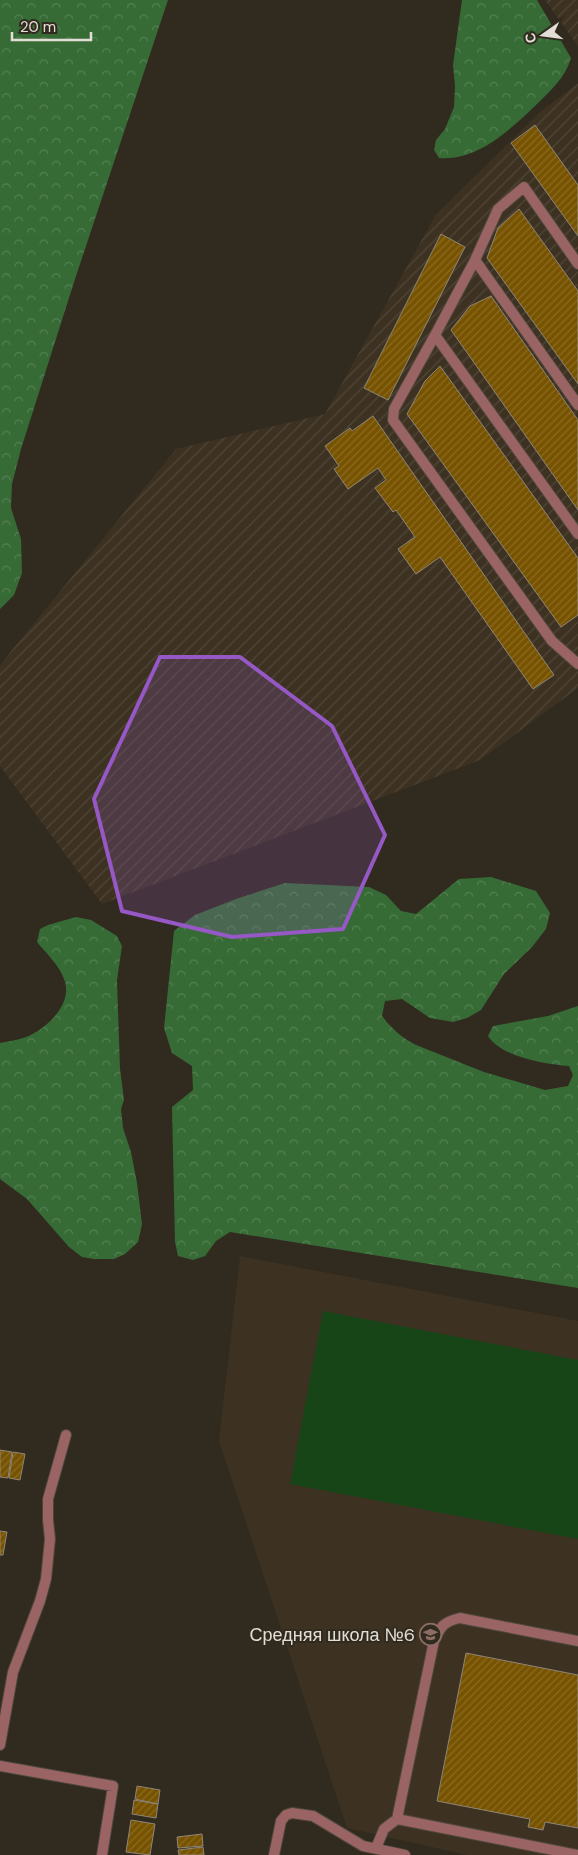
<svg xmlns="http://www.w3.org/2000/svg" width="578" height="1855" font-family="'DM Sans',sans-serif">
  <defs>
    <pattern id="industrial-furrows" width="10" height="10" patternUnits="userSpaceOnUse" patternTransform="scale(1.25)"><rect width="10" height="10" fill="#3d3222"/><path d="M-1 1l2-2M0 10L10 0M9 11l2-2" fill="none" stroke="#504637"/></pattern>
    <pattern id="forest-crowns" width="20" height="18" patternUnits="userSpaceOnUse" patternTransform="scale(1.25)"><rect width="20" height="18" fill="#376b36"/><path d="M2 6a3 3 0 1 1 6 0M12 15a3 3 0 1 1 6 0" fill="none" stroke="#548052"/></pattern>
    <pattern id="building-hatch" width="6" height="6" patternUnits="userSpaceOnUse" patternTransform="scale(1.25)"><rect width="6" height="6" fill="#775300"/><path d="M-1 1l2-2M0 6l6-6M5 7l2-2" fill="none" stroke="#8a6b24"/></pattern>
  </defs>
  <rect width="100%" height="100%" fill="#312a1e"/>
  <!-- built -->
  <path fill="#3d3222" d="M240,1256L578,1321V1855H467L347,1828L219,1441Z"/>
  <!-- industrial -->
  <path fill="url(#industrial-furrows)" d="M545,0H578V46Z
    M578,83V688L480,760L102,904L0,766V665L176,449L325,414L435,216L540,112Z"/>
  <!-- forest -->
  <path fill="url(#forest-crowns)" d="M0,0H168L75,279L21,449L12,484L11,508L21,539L22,573L14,595L0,609Z
    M462,0H537L571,58C565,78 551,90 537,104C511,129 478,161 439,158L434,150L436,140L445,129L454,107L455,86L453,65Z
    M491,877L536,891L550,913L546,929L532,947L504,974L481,1010L467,1018L453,1022L430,1018L402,999L385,1001L382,1016C391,1028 402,1038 416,1045L484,1072L545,1090L568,1086L573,1075L569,1066C546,1064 501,1057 488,1036L493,1026L548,1016L578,1006V1288L230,1232L216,1241L205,1256L193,1260L178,1256L175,1242L172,1107L193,1090L192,1066L172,1053L164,1028L174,931L195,915L236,899L285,883L369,887L386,895L401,911L416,914L459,879Z
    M76,917L91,920L117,936L122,946L117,980L120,1069L124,1100L121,1109L123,1128L131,1152L137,1183L142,1224L138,1242L125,1254L114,1259H94L82,1257L69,1247L27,1199L0,1179V1043C9,1041 18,1040 26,1037C47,1029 74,1003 64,979C59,965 46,953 37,942L40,929L48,925Z"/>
  <!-- pitch -->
  <path fill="#174518" d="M323,1311L578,1360V1539L290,1484Z"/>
  <!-- building -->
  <path fill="url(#building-hatch)" stroke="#8e8678" d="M535,125L578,185V236L511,143Z
    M519,209L578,291V384L487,258L498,228Z
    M441,234L465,247L388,400L364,388Z
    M491,296L578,420V510L451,330L470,306Z
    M440,366L578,558V615L561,627L407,414L425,381Z
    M373,416L554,675L533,689L440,557L416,574L398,549L415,537L396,510L393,512L375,488L386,480L378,468L348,489L334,469L339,466L325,446L350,428L352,431Z
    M0,1450L12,1452L8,1478L0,1477Z
    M13,1452L25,1454L20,1480L9,1478Z
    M0,1531L7,1532L3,1555H0Z
    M466,1653L578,1675V1828L545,1822L543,1830L528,1827L530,1819L437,1801Z
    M137,1786L160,1790L158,1804L135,1799Z
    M134,1800L158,1804L156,1818L132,1814Z
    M131,1820L155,1824L150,1855L126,1852Z
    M202,1834L203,1846L178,1848L177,1837Z
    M203,1847L204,1855H179L178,1850Z"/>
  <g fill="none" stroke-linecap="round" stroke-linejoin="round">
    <defs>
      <path id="lane" d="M475,260L578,405
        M435,335L475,260L498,209L524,187L578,264
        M578,534L435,335L394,409L393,420L552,641L578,664
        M0,1766L113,1786L102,1855
        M397,1819L578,1855
        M376,1848L384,1829L397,1819L434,1641C441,1626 443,1622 460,1618L578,1641
        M274,1855L281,1821L286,1815L292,1813L313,1816L363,1846L405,1855"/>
      <path id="street" d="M0,1745L13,1672L40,1601L46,1579L50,1539L48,1520V1499L66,1435"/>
    </defs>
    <!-- lane casing -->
    <use href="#lane" stroke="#4d473b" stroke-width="12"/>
    <!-- street casing -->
    <use href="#street" stroke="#4d473b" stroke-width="12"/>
    <!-- lane -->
    <use href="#lane" stroke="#9a6364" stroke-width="10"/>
    <!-- street -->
    <use href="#street" stroke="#9a6364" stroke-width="10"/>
  </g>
  <!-- marked area -->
  <path fill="#9558c5" fill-opacity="0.2" stroke="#9558c5" stroke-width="4" stroke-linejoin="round" d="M160,657H240L332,726L385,835L343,929L232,937L122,911L94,799Z"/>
  <!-- icons -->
  <defs>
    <symbol id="school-ring" viewBox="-11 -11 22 22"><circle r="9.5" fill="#312a1e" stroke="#8d6e63" stroke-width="1.5"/><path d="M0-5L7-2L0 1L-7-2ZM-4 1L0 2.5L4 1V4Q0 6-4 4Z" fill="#8d6e63"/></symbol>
  </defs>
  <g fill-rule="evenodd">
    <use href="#school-ring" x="418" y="1622" width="25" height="25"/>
  </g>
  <g text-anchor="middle" stroke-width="4" stroke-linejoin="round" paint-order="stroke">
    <!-- poi labels -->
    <g font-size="18" fill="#e2ded6" stroke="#312a1e" text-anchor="end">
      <text x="415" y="1641">Средняя школа №6</text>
    </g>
  </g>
  <!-- north arrow -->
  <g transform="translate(543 35) rotate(256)" stroke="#312a1e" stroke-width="4" paint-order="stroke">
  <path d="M0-4L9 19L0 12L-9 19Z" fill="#e2ded6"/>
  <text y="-8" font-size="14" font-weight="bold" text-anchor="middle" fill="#e2ded6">С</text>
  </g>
  <!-- scale -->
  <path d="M12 32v8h79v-8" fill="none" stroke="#e2ded6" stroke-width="2.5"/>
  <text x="20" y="32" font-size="15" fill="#e2ded6" stroke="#312a1e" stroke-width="4" paint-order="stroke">20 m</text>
</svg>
